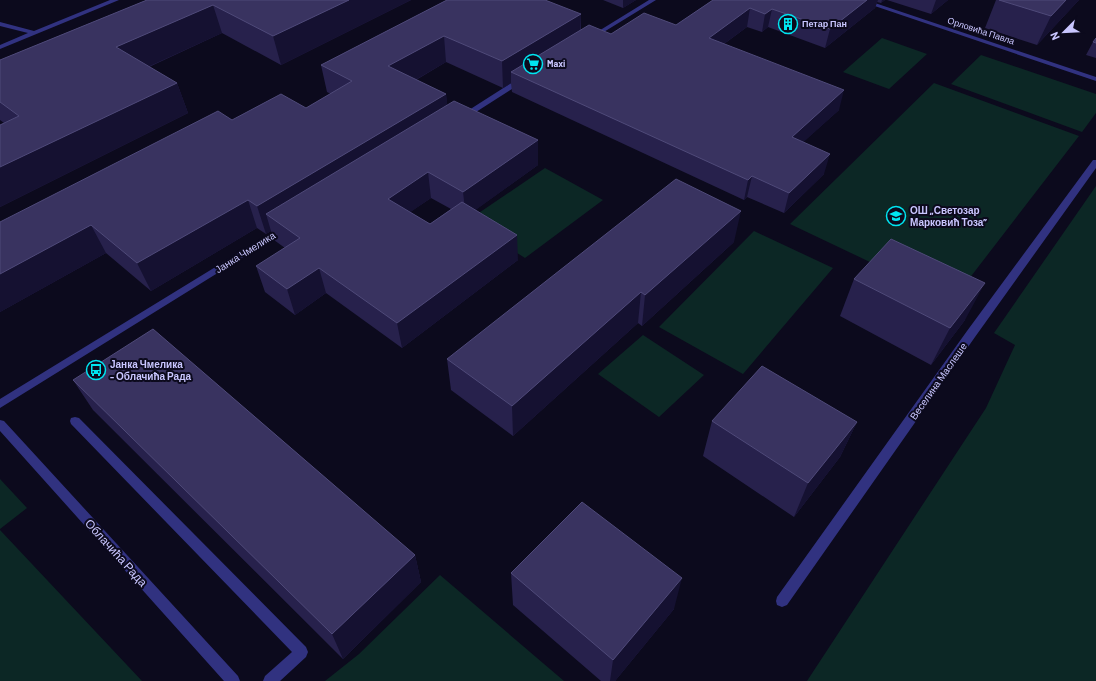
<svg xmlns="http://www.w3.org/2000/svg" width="1096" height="681" font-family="Barlow,sans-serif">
  <rect width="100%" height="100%" fill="#0c0a1d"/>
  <!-- green -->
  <path fill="#0c2725" d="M882,38L927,54L889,89L843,72Z
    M981,55L1096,94V113L1082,132L951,84Z
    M934,83L1079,136L952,301L790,224Z
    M545,168L603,200L525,258L467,221Z
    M1096,186V681H807L986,408L1015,345L994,333Z
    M754,231L833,268L743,374L659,327Z
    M643,335L704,375L659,417L598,374Z
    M0,479L27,508L0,529Z
    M0,530L142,681H0Z
    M440,575L564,681H325L359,654Z"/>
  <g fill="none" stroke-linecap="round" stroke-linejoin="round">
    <!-- service -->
    <path fill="#313280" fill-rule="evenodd" d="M75,417L79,418L306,647L308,652L306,657L280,681H263L265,676L292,652L71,424L70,421L71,418Z"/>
    <!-- minor -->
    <path fill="#313280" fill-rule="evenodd" d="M110,0H119L0,49V45L28,33L0,26V22L34,31Z
      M649,0H656L594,38L589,37Z
      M857,0H866L1096,77V81Z
      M519,78L526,80L465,119H462L458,117Z
      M1093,160H1096V168L975,337L787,605L782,607L777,605L776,601L777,597L967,331Z
      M284,225L287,226L288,228L287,230L0,408V399Z
      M0,420L4,421L238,676L240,681H224L0,431Z"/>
  </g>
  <!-- wall -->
  <path fill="#27214c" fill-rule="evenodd" d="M147,0H411L281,65L222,33L149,67L177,83L188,113L0,207V125L4,123L0,120V60Z
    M447,0L581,14V30L611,34L676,25L713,0H885L881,3L877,2L875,8L825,48L768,27L762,32L747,27L724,44L839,110L803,142L824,174L784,213L747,197L744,200L512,92L511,83L503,88L446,62L416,80L446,94L447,106L538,165L475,210L518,260L402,348L326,293L295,315L265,292L256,266L285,248L274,240L271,231L266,234L257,228L151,291L106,253L0,312V222L232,120L306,108L331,94L327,92L321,65ZM431,198L451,209L430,224L410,212Z
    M603,0H636L623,8Z
    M887,0H948L931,14Z
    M996,0H1079L1037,45L985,28Z
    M1096,38V58L1086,55L1093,42Z
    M734,242L642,326L638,323L513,436L451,390L447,359Z
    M854,279L965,320L931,365L840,316Z
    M73,380L415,555L421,582L343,659L93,410Z
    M712,421L857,422L840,457L794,517L703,456Z
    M511,573L674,609L615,681H601L513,605Z"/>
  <!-- shaded-wall -->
  <path fill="#151131" d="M349,0H411L281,65L273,36Z
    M623,0H636L623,8Z
    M867,0H878L875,8L825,48L830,29Z
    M882,0H885L881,3Z
    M936,0H948L931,14Z
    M1066,0H1079L1037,45L1051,16Z
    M213,5L222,33L128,76L116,47Z
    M750,8L747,27L706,57L709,38Z
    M772,9L768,27L762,32L765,14Z
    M581,14L580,40L511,72V83L503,88L502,61Z
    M444,36L446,62L393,93L388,66Z
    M177,83L188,113L0,207V167Z
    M844,90L839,110L787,157L792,137Z
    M446,94L449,121L266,214L271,231L266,234L257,206Z
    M538,140V165L466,217L463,192Z
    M830,154L824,174L784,213L789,193Z
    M428,172L431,198L393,224L388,199Z
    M752,176L747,197L744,200L748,180Z
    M248,200L257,228L151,291L137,263Z
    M741,211L734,242L642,326L645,295Z
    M91,225L106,253L0,312V274Z
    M517,235L518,260L402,348L397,323Z
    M319,268L326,293L295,315L287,289Z
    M985,283L965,320L931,365L950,328Z
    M641,292L638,323L513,436L512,406Z
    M857,422L840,457L794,517L808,483Z
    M415,555L421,582L343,659L332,634Z
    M682,578L674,609L615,681H610L613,660Z"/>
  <!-- building -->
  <path fill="#393360" stroke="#4f4a79" d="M147,0H349L273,36L213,5L116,47L177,83L0,167V125L19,116L0,102V60Z
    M447,0H545L581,14L502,61L444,36L388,66L446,94L257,206L248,200L137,263L91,225L0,274V222L218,111L232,120L281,94L306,108L352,81L321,65Z
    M713,0H867L830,29L772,9L765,14L750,8L709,38L844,90L792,137L830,154L789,193L752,176L748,180L511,72L589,25L611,34L644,13L676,25Z
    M999,0H1066L1051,16Z
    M1096,38V43L1093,42Z
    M454,101L538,140L463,192L428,172L388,199L430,224L462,202L517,235L397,323L319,268L287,289L256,266L300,238L266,214Z
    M676,179L741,211L645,295L641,292L512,406L447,359Z
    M891,239L985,283L950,328L854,279Z
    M153,329L415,555L332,634L73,380Z
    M762,366L857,422L808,483L712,421Z
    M582,502L682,578L613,660L511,573Z"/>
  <!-- icons -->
  <defs>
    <symbol id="building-ring" viewBox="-11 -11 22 22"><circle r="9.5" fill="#0c0a1d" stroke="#00e5f1" stroke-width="1.5"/><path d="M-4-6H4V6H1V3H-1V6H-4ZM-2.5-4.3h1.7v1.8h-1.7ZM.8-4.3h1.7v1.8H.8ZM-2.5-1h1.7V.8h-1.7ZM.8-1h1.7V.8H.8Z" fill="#00e5f1"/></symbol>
    <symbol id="supermarket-ring" viewBox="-11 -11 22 22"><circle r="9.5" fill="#0c0a1d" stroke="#00e5f1" stroke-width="1.5"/><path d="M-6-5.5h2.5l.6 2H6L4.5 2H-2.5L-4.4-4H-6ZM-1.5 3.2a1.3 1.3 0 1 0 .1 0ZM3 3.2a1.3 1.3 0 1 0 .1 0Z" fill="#00e5f1"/></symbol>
    <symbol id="school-ring" viewBox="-11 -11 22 22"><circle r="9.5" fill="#0c0a1d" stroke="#00e5f1" stroke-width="1.5"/><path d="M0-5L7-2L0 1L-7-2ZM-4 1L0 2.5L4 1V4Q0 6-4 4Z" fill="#00e5f1"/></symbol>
    <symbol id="bus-ring" viewBox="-11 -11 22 22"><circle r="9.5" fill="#0c0a1d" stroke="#00e5f1" stroke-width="1.5"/><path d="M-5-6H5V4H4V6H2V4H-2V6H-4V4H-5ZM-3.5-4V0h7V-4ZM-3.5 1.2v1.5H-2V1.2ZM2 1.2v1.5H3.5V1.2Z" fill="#00e5f1"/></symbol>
  </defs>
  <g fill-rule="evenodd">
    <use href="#building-ring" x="777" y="13" width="22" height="22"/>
    <use href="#supermarket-ring" x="522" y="53" width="22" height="22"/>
    <use href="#school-ring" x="885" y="205" width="22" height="22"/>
    <use href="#bus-ring" x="85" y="359" width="22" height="22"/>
  </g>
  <g text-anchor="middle" stroke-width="4" stroke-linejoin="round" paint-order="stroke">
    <!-- far-poi labels -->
    <g font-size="9" font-weight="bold" fill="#c9c6ff" stroke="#0c0a1d" text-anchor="start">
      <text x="802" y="27">Петар Пан</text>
      <text x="547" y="67">Maxi</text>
    </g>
    <!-- far-street labels -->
    <g font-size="9" fill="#c9c6ff" stroke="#0c0a1d">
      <text transform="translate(981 31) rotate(18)" y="3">Орловића Павла</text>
    </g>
    <!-- poi labels -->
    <g font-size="10" font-weight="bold" fill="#c9c6ff" stroke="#0c0a1d" text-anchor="start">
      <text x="910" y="214">ОШ „Светозар<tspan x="910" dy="12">Марковић Тоза”</tspan></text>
      <text x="110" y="368">Јанка Чмелика<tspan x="110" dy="12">- Облачића Рада</tspan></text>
    </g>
    <!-- street labels -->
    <g font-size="10" fill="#c9c6ff" stroke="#0c0a1d">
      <text transform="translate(245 252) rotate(-32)" y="4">Јанка Чмелика</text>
      <text transform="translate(938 381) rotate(-55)" y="4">Веселина Маслеше</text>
    </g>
    <!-- near-street labels -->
    <g font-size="12" fill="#c9c6ff" stroke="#0c0a1d">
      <text transform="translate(116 553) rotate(48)" y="4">Облачића Рада</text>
    </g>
  </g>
  <!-- north arrow -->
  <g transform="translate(1064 32) rotate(246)" stroke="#0c0a1d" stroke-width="3" paint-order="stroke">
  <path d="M0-3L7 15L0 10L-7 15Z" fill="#c9c6ff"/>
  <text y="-6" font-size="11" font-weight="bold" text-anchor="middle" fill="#c9c6ff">N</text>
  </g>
</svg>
